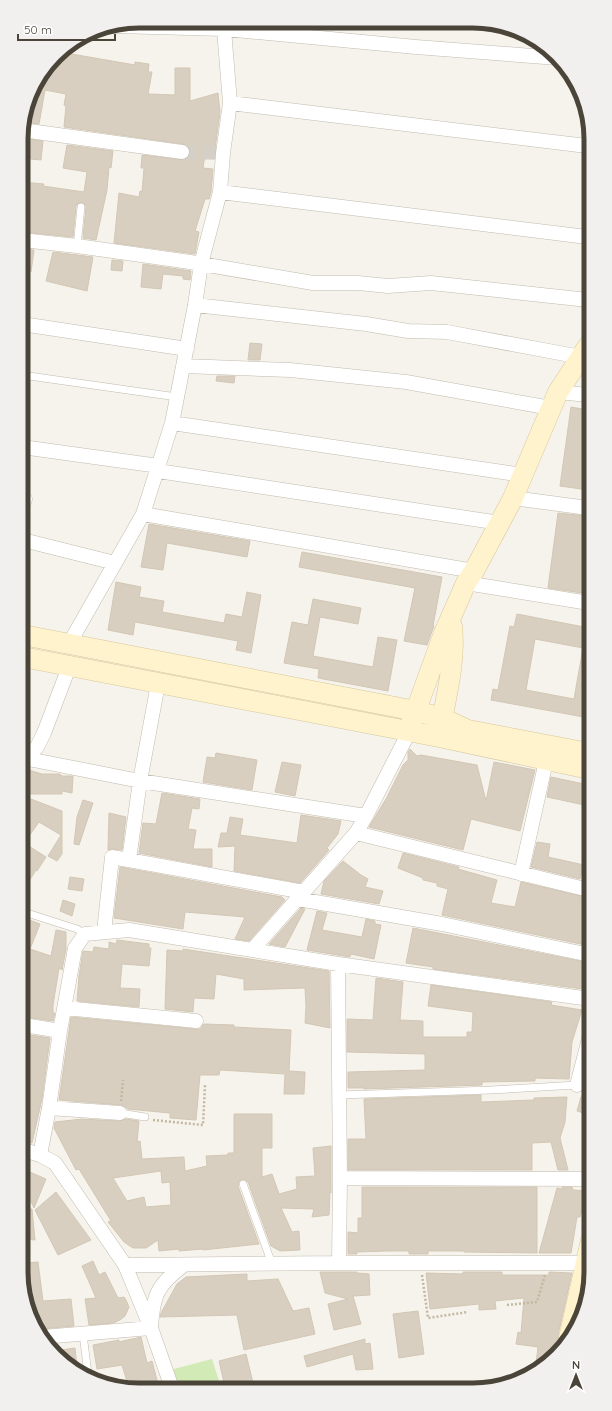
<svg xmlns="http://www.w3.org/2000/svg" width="612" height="1411" font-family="Quicksand,sans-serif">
  <rect width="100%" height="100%" fill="#f6f3ec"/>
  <!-- green -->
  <path fill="#d2eab5" d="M212,1359L221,1387L176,1388L170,1370Z"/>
  <!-- building -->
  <path fill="#d8cfc1" stroke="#d3c7b4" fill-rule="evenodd" d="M60,52L135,65V62L149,64L148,72H152L148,94L175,95V68H190V101L218,93L220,112L215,149L206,148L203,168L213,169L211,192L209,199H205L195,231L199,232L195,254L114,243L119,193L139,197L140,191L142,192L144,168H141L142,155L185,160L188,157L190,154V149L187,146L183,144L64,127L66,106L64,105L66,94L45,90L39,124L24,122L33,87Z
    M21,138L43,141L41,160L21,158Z
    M67,145L113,151L111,168L109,167L107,190L96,240L83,238L86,207L85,205L82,202L79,203L76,206L73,237L22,232L21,182L44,184L43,186L84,192L87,172L63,168Z
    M22,249L34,250L31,272L22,271Z
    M53,252L93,257L87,291L46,281Z
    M112,260L123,261L122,271L111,270Z
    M143,264L191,271L190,280L183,279V276L163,274L161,289L141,287Z
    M250,343L262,344L260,360H248Z
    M217,376H235L234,383L216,381Z
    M571,407L588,410V490L560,486Z
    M558,513L587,516L586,523H588L589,594L548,588Z
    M149,524L250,541L247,557L167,543L163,570L141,567Z
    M302,552L442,577L433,626H434L427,645L404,641L415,588L299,567Z
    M116,582L141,587L139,597L164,601L162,612L224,623L226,614L242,617L247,592L261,595L251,653L236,650L238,641L135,622L133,635L108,630Z
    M313,599L361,608L358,624L320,617L313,656L373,667L378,637L397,640L388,691L318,678L319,669L284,663L292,622L308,625Z
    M517,614L589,628V718L491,700L493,689L498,690L510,626L514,627ZM535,639L583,648L574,699L526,690Z
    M410,749L417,756L421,755L477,765L486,801L494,762L535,770L520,831L471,819L463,850L369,827L386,799L403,765L408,760V752Z
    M216,753L257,760L252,790L203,782L207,757L215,758Z
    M282,762L301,765L295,796L275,792Z
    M29,770L42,774H60L62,776H73L72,793L62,791V794H23V776Z
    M551,777L589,785V806L547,797Z
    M162,793L200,799L199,809L192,808L188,829L196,830L193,849H212V867L139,853L143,823L156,824Z
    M23,796L62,811V854L57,861L48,856L61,835L39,822L24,843L46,857L37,871L36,870L24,889Z
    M83,800L93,803L79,845L74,844L77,817Z
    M109,813L126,817L122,850L113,849L108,850Z
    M301,815L341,821L338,834L327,848L329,850L300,883L234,871L235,846L218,847L221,833H227L230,817L243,819L240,835L297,843Z
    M537,842L550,844L548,857L584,865L580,879L531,867Z
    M403,853L459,867L458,869L497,880L491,903L515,907L521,882L589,898L586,915L590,916V946L442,915L448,889L437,886V883L423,880V878L398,868Z
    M343,861L361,875L368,879L365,887L383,891L379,904L321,894L324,881Z
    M120,867L282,897L285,900L249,941L235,939L245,917L185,912L183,929L114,918Z
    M70,877L84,879L82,891L68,889Z
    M63,900L75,904L72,916L60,911Z
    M301,908L305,909L285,947L269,944Z
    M317,911L327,913L322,930L362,937L366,919L375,921V924L381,925L374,959L351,954L350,957L307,950Z
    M24,918L40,924L30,949L51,956L56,930L66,932V949L62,970L59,968L53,1005V1013H55L53,1021L24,1017Z
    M413,928L590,963V990L433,969V967L406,963Z
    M117,940L149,944V948H151L149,966L122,964L120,988L140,989L139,1007L77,1001L79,976L83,951L93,952L94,947L109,949V942L116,944Z
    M183,949L329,971L330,1028L305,1023L306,1006L305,988L244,990V979L216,974L214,999L194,998L193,1012L165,1009L167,950L183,951Z
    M376,978L403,982L400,1020L423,1021V1037H467V1032H472L473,1012L428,1006L431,985L552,1002L551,1005L582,1010L572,1042L569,1079L535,1078V1081L482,1082V1085L364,1089V1088H348V1072L425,1070V1054L347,1052V1019L373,1020Z
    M71,1017L195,1029H200L204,1024L234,1025V1027L291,1030L289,1071L305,1072L304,1094H284L285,1074L220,1070L219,1075H200L196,1120L170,1118V1113L128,1109L124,1106L121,1105L59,1100Z
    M24,1034L50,1038L42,1099L32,1143L24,1142Z
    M481,1095V1102L534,1100V1098L567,1097L565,1122L560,1138L568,1170H558L551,1142L532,1143V1170H348V1139H366L364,1099Z
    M590,1096V1115L577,1111L581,1097Z
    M234,1114H272V1148H262V1177L272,1174L279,1194L297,1189L296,1177L315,1176L313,1148L331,1146V1193L330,1192L329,1215L312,1217L314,1209L281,1208L292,1232L299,1231L300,1250L280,1251L271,1246L248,1182L243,1179L239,1181L238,1186L259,1244L203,1250V1249L179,1251V1249L159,1251L158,1240L146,1248H133L124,1242L108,1222L111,1221L79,1169L76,1170L54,1128L55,1122L82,1119L119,1121L126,1119L139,1121L137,1142L140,1141L142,1159L184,1157L185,1171L207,1166L206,1156L228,1155V1153H234ZM161,1171L162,1183L170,1182L171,1205L146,1207L144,1197L127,1201L113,1178Z
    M25,1170L46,1179L34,1208L25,1189Z
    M362,1187H537V1253L464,1252V1251H428V1254H409V1251H387L357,1252V1254H348V1232L358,1233V1218H362Z
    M562,1187H572L573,1190L587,1191L580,1217H577L571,1253H539L557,1188L562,1189Z
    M56,1192L91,1240L58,1255L35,1210Z
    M25,1209H32L35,1240L25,1239Z
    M93,1261L99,1275L105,1272L118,1298L124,1297L126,1300L129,1307L125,1316L120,1320L113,1323L89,1325L85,1299L96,1298L82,1266Z
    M38,1262L43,1301L71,1299L74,1326L41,1329L37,1330L25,1302V1263Z
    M320,1272H357V1273L369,1274L370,1295L353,1296L361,1324L334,1330L328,1304L348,1299L325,1293Z
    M463,1272H502V1275H549V1272L572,1273L558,1335L559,1344V1346H554L552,1358L535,1372L538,1347L516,1344L518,1332L521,1333L524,1298L495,1301L496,1309L479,1310V1304L430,1309L426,1273L463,1274Z
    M247,1274V1281L278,1279L293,1311L309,1308L315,1334L244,1350L237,1315L160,1317L161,1313L177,1284L186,1277Z
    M418,1311L424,1354L399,1358L393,1314Z
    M141,1337L147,1363L152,1361L159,1388H129L122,1365L97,1369L93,1345L119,1340V1342Z
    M365,1339V1344L370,1343L373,1369L356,1370L353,1354L307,1367L304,1356Z
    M75,1348L77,1368L61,1361L54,1351Z
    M246,1354L254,1387H225L219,1361Z"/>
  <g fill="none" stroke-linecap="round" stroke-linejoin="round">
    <!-- street-tunnel -->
    <path stroke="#d4d0c8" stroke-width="14" stroke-dasharray="14 7" stroke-linecap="butt" d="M182,152L223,153"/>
    <defs>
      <path id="lane" d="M77,246L81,207
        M22,375L177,397
        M24,912L77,929L85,934
        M339,1095L491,1090L577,1085
        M120,1113L145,1117
        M243,1184L272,1264
        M83,1334L88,1374"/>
      <path id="street" d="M116,26L224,29L416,47L558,58
        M230,103L587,146
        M22,130L182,152
        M220,192L587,237
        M22,240L77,246L190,262L313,283H358L388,286L431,283L588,300
        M195,305L366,324L408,331L447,332L581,357
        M22,324L187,349
        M184,366L290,370L406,382L551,408
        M558,392L588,395
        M172,423L523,475
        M22,447L159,466
        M158,471L500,523
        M513,498L588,508
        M22,508L25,499
        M143,514L474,571
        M23,540L115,563
        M466,583L589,603
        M69,644L143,514L172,423L195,305L201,264L220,192L223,153L230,103L224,29L225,22
        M23,758L140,781L366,816
        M23,761L37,747L44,733L69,667
        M356,833L589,890
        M129,860L140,781L158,684
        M521,874L546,761
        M298,899L442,924L590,955
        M104,932L112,857L304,892
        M252,950L356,833L366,816L409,732
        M338,964L340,1178L339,1263
        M65,1008L196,1021
        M24,1025L60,1031
        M577,1085L590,1035
        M49,1108L120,1113
        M24,1150L40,1155L55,1163L125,1265L151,1328L172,1388
        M40,1155L49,1108L60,1031L75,948L85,934L129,930L338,964L590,999
        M340,1178L590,1179
        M125,1265L339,1263H591
        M42,1337L151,1328C153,1295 157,1285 184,1265"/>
      <path id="secondary" d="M23,635L416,711L442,718L468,730L589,753
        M23,657L439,737L589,769
        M411,724L444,633L466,583L474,571L513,498L558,392L588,346
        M440,731C446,696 456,661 452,626
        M569,1338L591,1240"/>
    </defs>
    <!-- lane casing -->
    <use href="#lane" stroke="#c2bbae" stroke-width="8"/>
    <!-- street casing -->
    <use href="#street" stroke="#c2bbae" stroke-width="15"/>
    <!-- secondary casing -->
    <use href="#secondary" stroke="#d6c79b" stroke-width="21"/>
    <!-- path -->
    <path stroke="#c4b79f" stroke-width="2.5" stroke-dasharray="2 2" stroke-linecap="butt" d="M24,853L27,849
      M121,1101L123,1080
      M153,1120L203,1125L205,1085
      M422,1275L428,1318L468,1312
      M507,1305L537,1302L545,1275"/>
    <!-- lane -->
    <use href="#lane" stroke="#fff" stroke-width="7"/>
    <!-- street -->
    <use href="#street" stroke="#fff" stroke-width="14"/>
    <!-- secondary -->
    <use href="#secondary" stroke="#fff3cd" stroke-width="20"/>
  </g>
  <!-- crop -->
  <path d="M0 0H612V1411H0ZM139 28H473A111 111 0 0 1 584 139V1272A111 111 0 0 1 473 1383H139A111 111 0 0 1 28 1272V139A111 111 0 0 1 139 28Z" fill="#f1f0ef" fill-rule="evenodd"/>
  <path fill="none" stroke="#4b4439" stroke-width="5" d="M139 28H473A111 111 0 0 1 584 139V1272A111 111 0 0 1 473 1383H139A111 111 0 0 1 28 1272V139A111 111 0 0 1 139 28Z"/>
  <!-- north arrow -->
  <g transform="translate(576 1375)" stroke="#ffffff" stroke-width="3" paint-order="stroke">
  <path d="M0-3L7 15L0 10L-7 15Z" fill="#4b4439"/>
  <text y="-6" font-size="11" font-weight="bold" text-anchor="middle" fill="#4b4439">N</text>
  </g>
  <!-- scale -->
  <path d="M18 34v6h97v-6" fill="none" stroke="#4b4439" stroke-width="2"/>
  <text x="24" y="34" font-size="12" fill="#4b4439" stroke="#ffffff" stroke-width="3" paint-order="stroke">50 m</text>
</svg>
